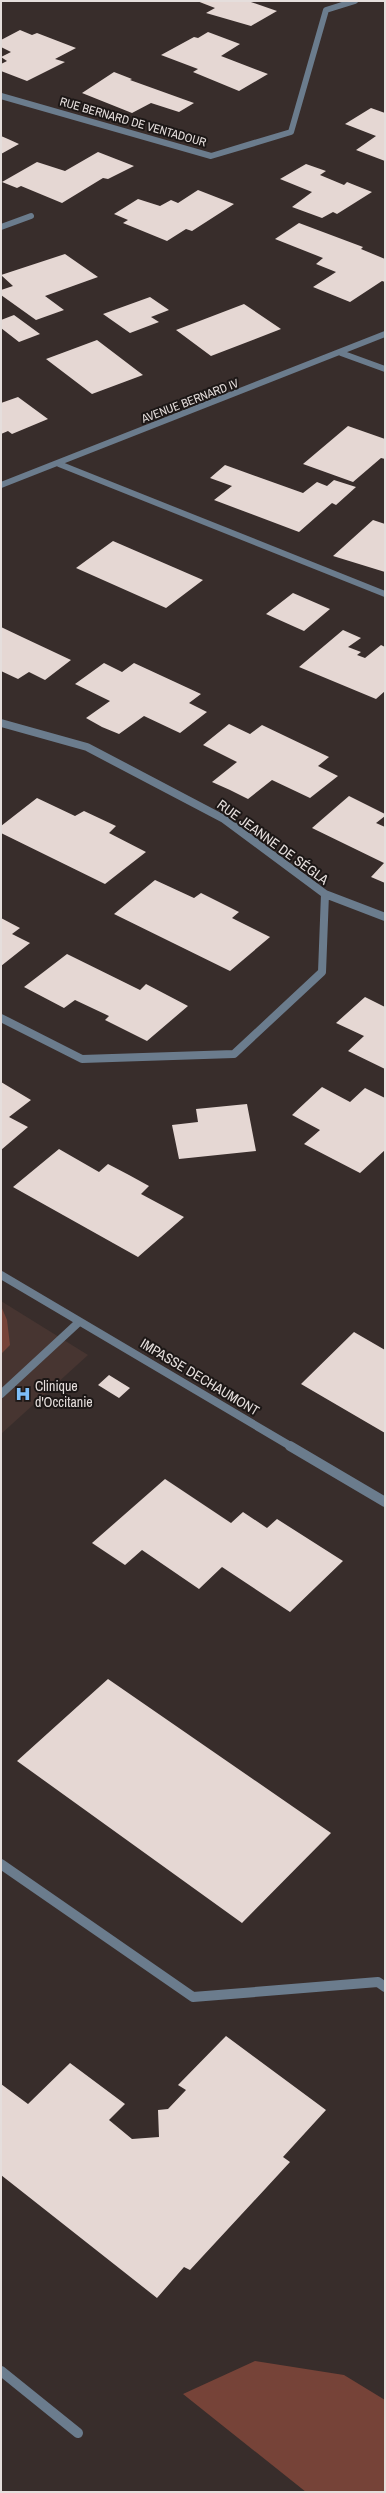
<svg xmlns="http://www.w3.org/2000/svg" width="386" height="2493" font-family="'Archivo Narrow',sans-serif">
  <rect width="100%" height="100%" fill="#382d2b"/>
  <!-- built -->
  <path fill="#473531" d="M1,1301L88,1355L1,1434Z"/>
  <!-- green -->
  <path fill="#764338" d="M1,1306L7,1320L10,1345L1,1354Z
    M255,2361L344,2375L385,2400V2492H306L183,2394Z"/>
  <!-- building -->
  <path fill="#e5d7d3" d="M197,1H248L277,11L251,26L206,13L215,8Z
    M20,30L32,35L37,33L76,48L55,59L65,62L27,81L1,71V64L7,61L1,57L11,52L1,47V40Z
    M208,32L240,44L221,56L268,74L239,91L193,72L198,69L161,55L194,37L198,38Z
    M114,72L132,79L130,80L194,103L179,112L151,103L132,113L82,93Z
    M371,108L385,113V161L356,150L376,136L345,124Z
    M1,136L8,139L19,144L1,154Z
    M98,152L134,166L108,179L103,178L62,203L21,186L17,188L2,182L37,162L65,171Z
    M306,164L326,171L320,175L344,185L347,182L372,192L337,214L333,212L322,218L292,207L312,192L280,179Z
    M198,190L234,204L192,231L186,229L167,241L123,223L128,220L114,214L138,199L160,206L171,200L178,203Z
    M299,223L363,247L361,249L385,259V282L382,281L350,302L313,287L336,272L316,264L323,258L275,239Z
    M65,254L98,277L45,296L64,310L36,320L1,295V290L13,286L1,275Z
    M150,297L169,310L151,317L159,322L130,333L103,314Z
    M244,304L281,329L211,356L176,330Z
    M14,315L40,334L19,342L1,328V320Z
    M97,340L143,375L92,394L46,359Z
    M18,397L48,419L12,434L8,431L1,434V403Z
    M348,426L385,439V459L381,458L353,482L303,464Z
    M225,465L303,493L317,482L327,486L334,480L356,487L336,505L332,503L299,532L214,500L232,486L210,478Z
    M373,520L385,524V572L333,556Z
    M113,541L203,580L166,608L76,568Z
    M293,593L330,609L304,631L266,614Z
    M1,627L22,637L71,660L45,680L29,672L18,679L1,671Z
    M343,630L361,638L348,647L361,652L357,655L365,658L381,645L385,647V691L376,699L299,667Z
    M104,663L122,672L134,663L201,694L189,703L207,712L180,733L144,716L119,734L102,727L86,718L110,701L75,684Z
    M229,724L250,734L262,725L329,757L318,766L338,776L310,798L272,780L248,799L230,790L212,782L237,762L203,745Z
    M349,796L385,814V816L376,823L385,827V883L371,877L384,863L312,828Z
    M37,798L75,816L84,811L116,826L109,833L146,852L105,884L1,833V826Z
    M155,880L194,898L201,893L239,912L232,918L270,937L230,971L114,914Z
    M1,918L20,928L12,934L30,943L1,966Z
    M67,954L140,990L146,984L188,1006L147,1041L105,1020L109,1016L75,1000L64,1008L24,987Z
    M365,997L385,1007V1069L348,1051L364,1036L336,1023Z
    M1,1082L31,1100L9,1117L28,1127L1,1150Z
    M322,1087L350,1102L365,1088L385,1098V1150L360,1173L304,1144L320,1130L292,1115Z
    M247,1104L256,1151L179,1159L172,1125L198,1122L196,1109Z
    M59,1149L99,1172L108,1164L129,1175L149,1186L141,1194L184,1217L138,1257L13,1187Z
    M354,1332L385,1350V1433L301,1384Z
    M109,1375L130,1388L119,1398L98,1385Z
    M165,1479L231,1523L243,1512L267,1528L277,1519L343,1561L290,1612L222,1567L199,1589L142,1550L125,1565L92,1543Z
    M108,1679L331,1833L242,1923L17,1761Z
    M226,2036L326,2110L283,2157L290,2162L190,2270L184,2267L157,2298L1,2175V2084L28,2104L70,2063L125,2104L109,2120L132,2139L159,2137L158,2110L168,2109L186,2090L178,2085Z"/>
  <g fill="none" stroke-linecap="round" stroke-linejoin="round">
    <!-- lane-far2 -->
    <path stroke="#6b7c8d" stroke-width="6" d="M59,464L385,594"/>
    <!-- lane-far1 -->
    <path stroke="#6b7c8d" stroke-width="8" d="M1,1394L79,1322"/>
    <!-- lane -->
    <path stroke="#6b7c8d" stroke-width="10" d="M1,1864L193,1997L378,1982L385,1987"/>
    <!-- street-far2 -->
    <path stroke="#6b7c8d" stroke-width="6" d="M1,96L211,156L291,132L326,10L355,1
      M1,227L31,216
      M341,353L385,369
      M1,485L385,334"/>
    <!-- street-far1 -->
    <path stroke="#6b7c8d" stroke-width="8" d="M1,723L87,747L224,819L325,894L322,972L234,1054L82,1059L1,1018
      M325,894L385,917
      M1,1275L292,1447"/>
    <!-- street -->
    <path stroke="#6b7c8d" stroke-width="10" d="M290,1446L385,1502
      M1,2371L78,2433"/>
  </g>
  <!-- icons -->
  <defs>
    <symbol id="hospital-bare" viewBox="-9 -9 18 18"><path d="M-5-5h3v3.5h4V-5h3V5h-3V1.5h-4V5h-3Z" fill="#7ebef9" stroke="#1c1716" stroke-width="2.5" paint-order="stroke"/></symbol>
  </defs>
  <g fill-rule="evenodd">
    <use href="#hospital-bare" x="12" y="1383" width="22" height="22"/>
  </g>
  <g text-anchor="middle" stroke-width="4" stroke-linejoin="round" paint-order="stroke">
    <!-- far-street labels -->
    <g font-size="12" fill="#e5dedc" stroke="#1c1716">
      <text transform="translate(133 122) rotate(16)" y="4">RUE BERNARD DE VENTADOUR</text>
      <text transform="translate(190 401) rotate(-21)" y="4">AVENUE BERNARD IV</text>
    </g>
    <!-- street labels -->
    <g font-size="14" fill="#e5dedc" stroke="#1c1716">
      <text transform="translate(273 842) rotate(36)" y="5">RUE JEANNE DE SÉGLA</text>
      <text transform="translate(200 1377) rotate(31)" y="5">IMPASSE DECHAUMONT</text>
    </g>
    <!-- poi labels -->
    <g font-size="14" fill="#e5dedc" stroke="#1c1716" text-anchor="start">
      <text x="35" y="1391">Clinique<tspan x="35" dy="16">d'Occitanie</tspan></text>
    </g>
  </g>
  <!-- border -->
  <rect width="386" height="2493" fill="none" stroke="#e5dedc" stroke-width="4"/>
</svg>
